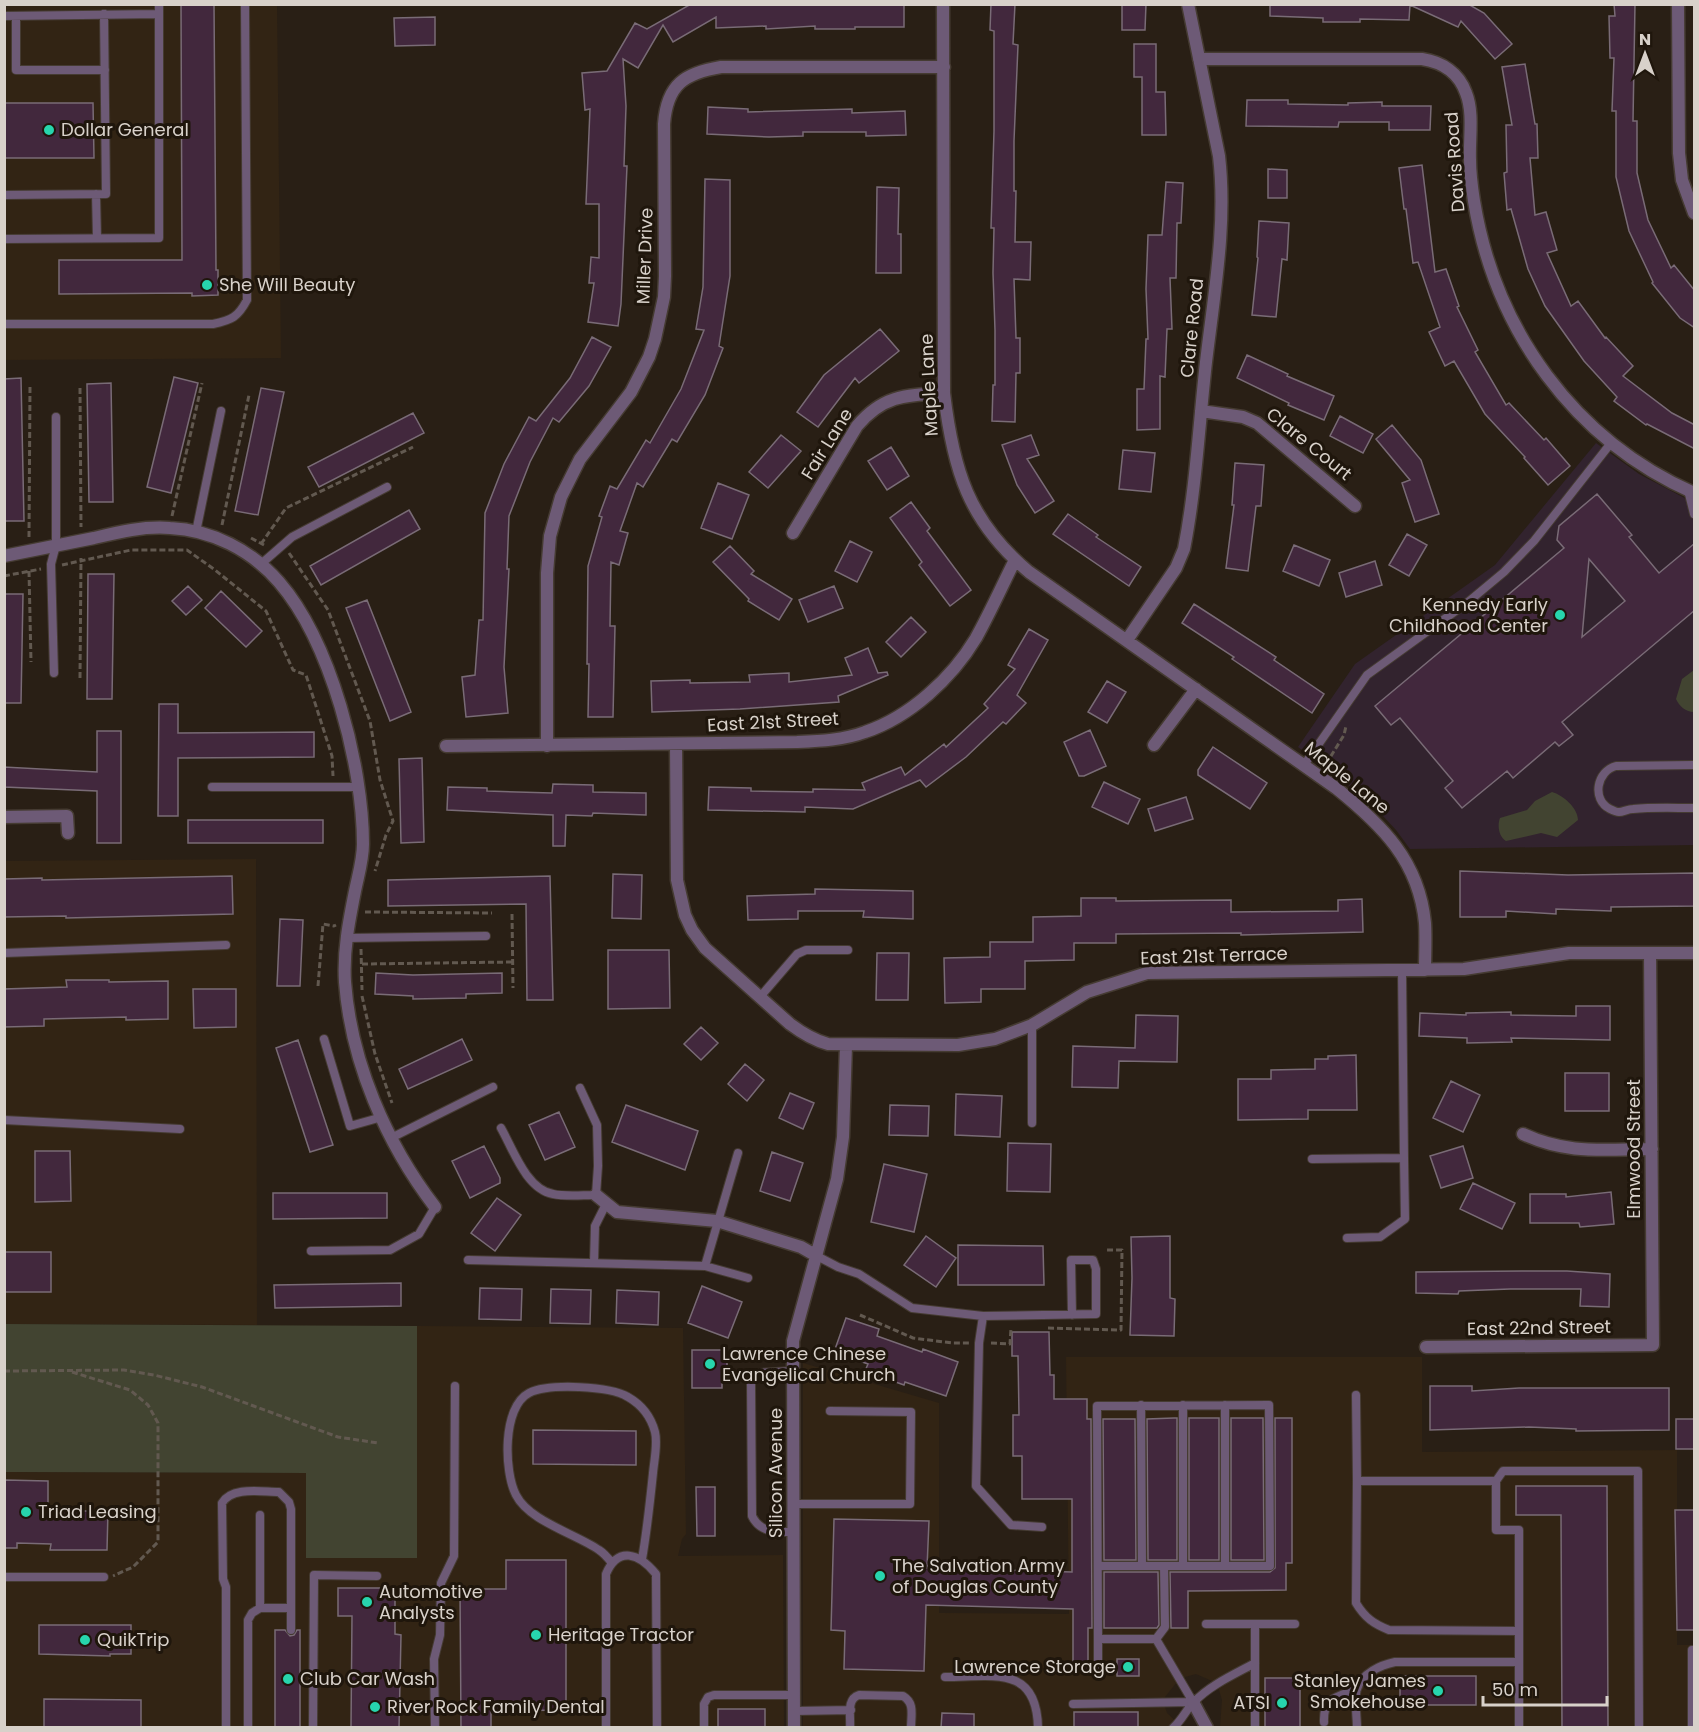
<svg xmlns="http://www.w3.org/2000/svg" width="1699" height="1732" font-family="Poppins,sans-serif">
  <rect width="100%" height="100%" fill="#291f15"/>
  <!-- built -->
  <path fill="#322414" d="M4,5H277L281,358L5,360Z
    M256,859L257,1325L5,1324V861Z
    M417,1326L683,1328L686,1534L682,1539L678,1556L783,1555L784,1727L5,1728V1472L306,1473L417,1558Z
    M1066,1357H1422V1452L1677,1450V1645H1694V1727H1220L1222,1700L1219,1690L1212,1681L1196,1674L1185,1677L1177,1682L1165,1697L1164,1704L1167,1713L1182,1727H803V1363L939,1403V1613L1069,1614Z"/>
  <!-- education -->
  <path fill="#32232e" d="M1596,443L1639,474L1694,503V845L1410,849L1396,830L1368,800L1298,747L1355,664L1495,565Z"/>
  <!-- green -->
  <path fill="#424431" d="M1694,670V712C1686,712 1679,706 1676,699L1682,679Z
    M1552,792C1563,795 1578,808 1578,820L1557,837L1541,833L1506,841C1499,837 1497,826 1500,818L1527,810L1535,801Z
    M5,1324L417,1326V1558H306V1473L5,1472Z"/>
  <!-- building -->
  <path fill="#42283d" stroke="#796b76" stroke-width="1.5" fill-rule="evenodd" d="M181,4H214L216,270H218V295L192,296V293L59,294V260H182Z
    M691,4H904V27H855V29H815V26L766,29V26L716,28V17L673,42L663,25L638,68L623,59L626,106L624,166H627L621,304L618,326L588,322L594,283H589L591,257L599,258V204H586L590,109L585,110L582,73L607,71L635,23L647,29Z
    M991,4H1015L1013,44L1018,45L1014,141V191H1016L1015,242H1031L1030,280L1014,279L1016,338H1020V373H1016L1015,422L992,421L993,385H995V330L993,273L994,228H991L994,131V31L990,30Z
    M1122,4H1146L1145,30H1122Z
    M1270,4H1468L1484,13L1512,44L1495,59L1461,21L1458,27L1410,5L1409,20L1360,19V22H1323V18L1270,16Z
    M1614,4H1635L1633,121H1637V173L1648,220L1671,268L1674,265L1695,291V328L1680,318L1652,283L1653,282L1629,231L1616,177V111H1612L1614,58H1610L1609,16H1615Z
    M435,17V45L395,46L394,18Z
    M1134,44H1156V92H1165L1166,135H1142V77H1134Z
    M1525,64L1535,124H1537L1538,158H1530L1535,215L1546,212L1557,250L1547,253L1571,306L1578,301L1605,338L1606,337L1633,366L1623,376L1672,413L1695,425V449L1647,424L1646,425L1614,401L1617,397L1584,361L1545,306L1528,269L1511,209L1507,210L1504,173L1507,172L1506,125H1512L1502,67Z
    M1247,100H1288V104L1348,105V103L1382,102V106H1431L1430,130H1389V122H1339L1338,127L1246,126Z
    M4,103H93L94,158H4Z
    M708,107L748,109V112L852,109V113L905,111L906,135L866,136V132H803V136L769,137L707,134Z
    M1422,165L1435,272L1446,269L1459,306L1457,307L1478,350L1475,352L1506,405L1509,403L1544,440L1546,438L1570,466L1548,485L1524,458L1525,457L1485,414L1454,361L1445,366L1429,332L1440,327L1418,262L1413,263L1406,209H1404L1399,168Z
    M1268,169L1287,170V198H1268Z
    M705,179L730,180V276L719,346L723,348L705,395L677,442L672,439L643,487L637,483L620,531L628,533L619,565L611,562L610,626H615L613,717H588L589,664H587L588,566L602,517L599,516L610,486L617,489L646,440L650,443L681,389L704,330L696,329L703,287Z
    M1166,182L1183,183L1181,223H1177L1176,278H1170L1172,329H1167L1165,377L1160,376V429L1137,430V389H1144L1146,339H1148L1146,289L1148,235H1162Z
    M877,187L899,188L898,234H901V273H876Z
    M1259,221L1289,223L1287,260L1282,259L1276,317L1252,315L1258,258L1257,257Z
    M880,329L899,351L859,383L855,378L818,427L797,412L824,375Z
    M592,337L611,347L589,386L559,422L553,418L530,462L509,516L507,569H509L504,667L508,713L466,717L462,677L475,675L479,620H483L485,513L504,464L529,417L536,421L570,378Z
    M1247,355L1288,374L1287,376L1334,396L1324,420L1288,405L1289,403L1237,378Z
    M174,377L198,383L171,493L147,487Z
    M21,378L24,521H5L4,379Z
    M111,383L113,502H89L87,384Z
    M261,388L284,392L258,515L235,511Z
    M413,413L424,433L319,487L308,467Z
    M1340,416L1373,434L1363,453L1330,436Z
    M1392,425L1421,460L1439,514L1415,522L1402,483L1410,480L1376,439Z
    M781,435L801,451L768,488L749,472Z
    M1031,435L1039,455L1027,459L1054,501L1035,513L1017,485L1002,445Z
    M891,447L909,476L887,490L868,461Z
    M1123,450L1155,453L1151,492L1119,489Z
    M1235,463L1264,465L1261,506H1256L1248,571L1226,568L1234,505H1232Z
    M718,483L749,495L732,539L701,528Z
    M1597,494L1632,535L1629,537L1659,573L1695,543V610L1562,722L1573,735L1559,746L1555,742L1513,778L1507,771L1462,808L1445,788L1453,781L1400,718L1391,725L1375,706L1564,548L1557,540L1559,526ZM1589,559L1625,601L1582,637Z
    M911,502L930,528L927,531L971,590L950,606L919,565L922,562L890,518Z
    M409,510L420,529L321,585L310,566Z
    M1068,514L1098,535L1096,537L1141,567L1129,586L1053,534Z
    M1407,534L1427,545L1409,576L1389,565Z
    M850,541L872,552L857,582L835,571Z
    M1294,545L1330,560L1319,586L1283,571Z
    M730,546L754,571L751,574L792,599L779,620L748,601L749,599L713,562Z
    M1375,561L1382,585L1346,597L1339,573Z
    M88,574H114L112,699H87Z
    M188,586L202,600L186,615L172,601Z
    M834,586L843,608L808,622L799,600Z
    M221,591L262,631L246,647L205,608Z
    M4,594H23L21,703H4Z
    M367,600L411,712L390,721L346,608Z
    M1194,604L1276,657L1274,660L1324,694L1312,713L1232,659L1234,657L1182,623Z
    M911,617L926,632L901,657L886,642Z
    M1029,629L1048,640L1017,695L1026,703L1006,724L1003,722L966,757L926,787L920,780L853,809L805,807V812L708,810L709,787L751,788V791L813,792V789L865,790L862,783L901,767L905,775L944,744L946,747L988,708L984,704L1015,669L1008,665Z
    M868,648L878,673L887,672L888,675L838,696L839,702L740,709L652,712L651,681L690,680V683L750,682L749,675L789,673V682L852,675L845,658Z
    M1107,681L1126,692L1107,723L1088,712Z
    M159,704H178V733L314,732V757L178,758V816H158Z
    M1090,730L1106,766L1084,776H1079L1064,742Z
    M97,731H121V843H97V791L4,787V767L97,772Z
    M1213,747L1267,783L1250,809L1198,775V770Z
    M422,758L424,842L401,843L399,759Z
    M1104,782L1140,799L1128,824L1092,807Z
    M553,784L593,785V792L646,793V815L593,813L592,816L566,815L565,846H553V815L447,810L448,787L487,788V791L552,793Z
    M1186,797L1193,819L1155,831L1148,809Z
    M188,820H323V843H188Z
    M1460,871L1568,875L1695,873V906L1611,907V911L1556,909V914L1506,911V917H1460Z
    M613,874L642,875L641,919L612,918Z
    M232,876L233,914L66,918V916L4,917V879L42,878V880Z
    M550,876L553,1000H527L526,904L388,906V880Z
    M815,889L913,891V919L863,917L864,911H798V919L748,920L747,896L815,894Z
    M1081,898H1116V901L1231,900V912L1338,911V900L1362,899L1363,932L1241,935V933L1116,934V943H1074V960L1025,961V989H981V1002L945,1003L944,958L990,957V942H1033V917L1081,916Z
    M280,919L303,920L300,986H277Z
    M608,950H669L670,1008L608,1009Z
    M877,953H909L908,1000H876Z
    M376,973L413,975L502,973V993L466,994V998L413,999V996L375,994Z
    M66,980H109V982L168,981V1019L126,1020V1017L44,1019V1026L4,1027V989L67,987Z
    M193,989H236V1027L194,1028Z
    M1576,1006H1610V1040L1511,1038L1512,1042L1467,1043V1038L1419,1036L1420,1013L1466,1015V1013L1511,1012V1015L1576,1016Z
    M1136,1015L1178,1016L1177,1062L1119,1061L1118,1088L1072,1087L1073,1046L1135,1048Z
    M701,1027L718,1043L701,1060L684,1044Z
    M462,1039L472,1060L408,1089L399,1069Z
    M298,1040L333,1145L310,1152L276,1048Z
    M1356,1055L1357,1110H1308V1119L1238,1120V1079H1271V1070L1315,1069V1059H1328V1056Z
    M745,1064L764,1080L747,1101L728,1084Z
    M1565,1073H1609V1111H1565Z
    M1451,1081L1480,1095L1463,1132L1433,1118Z
    M790,1093L814,1103L803,1129L779,1118Z
    M956,1094L1002,1096L1000,1137L955,1135Z
    M626,1105L698,1131L685,1170L612,1142Z
    M890,1105L929,1106L928,1136L889,1135Z
    M559,1112L575,1147L545,1160L529,1125Z
    M1008,1143L1051,1144L1050,1192L1007,1191Z
    M484,1146L500,1178V1183L470,1198L452,1161Z
    M1463,1146L1473,1178L1441,1188L1430,1156Z
    M35,1151H70L71,1201L35,1202Z
    M772,1152L803,1163L790,1201L760,1191Z
    M884,1164L927,1174L914,1232L871,1222Z
    M1473,1183L1515,1203L1502,1229L1460,1209Z
    M1611,1192L1614,1224L1580,1227L1579,1223H1530V1194H1566V1197Z
    M273,1193H387V1218L273,1219Z
    M497,1198L521,1215L495,1251L471,1233Z
    M926,1236L956,1258L936,1287L904,1265Z
    M1170,1236V1298L1175,1299L1174,1336L1130,1335L1132,1278L1131,1237Z
    M958,1245L1043,1246L1044,1285H958Z
    M4,1252H51V1292H4Z
    M1522,1271H1567L1610,1274L1609,1307L1580,1306L1581,1289H1510L1459,1291L1458,1294L1416,1293V1272Z
    M401,1283V1306L275,1308L274,1285Z
    M702,1286L742,1302L728,1338L688,1323Z
    M480,1288L522,1289L521,1320L479,1319Z
    M551,1289L591,1290L590,1324L550,1323Z
    M617,1290L659,1292L658,1325L616,1323Z
    M846,1318L879,1329L877,1336L922,1352L923,1349L958,1362L946,1396L905,1382L904,1385L865,1371L868,1364L834,1352Z
    M1012,1332H1049L1050,1375H1054V1399H1087V1419H1091L1092,1628H1088V1671H1073V1609L926,1605L924,1671L844,1669L845,1631L831,1630L834,1519L929,1521L927,1568L1072,1572V1499H1022V1456H1013V1415H1019L1018,1356H1012Z
    M692,1350H727V1379H722V1388H692Z
    M1430,1386H1472V1391L1519,1388H1669V1430L1576,1431V1429L1529,1427L1430,1430Z
    M1174,1418H1177V1560H1148L1147,1419Z
    M1189,1418H1219V1560H1189Z
    M1231,1418H1263L1264,1560H1231Z
    M1275,1418H1292V1563H1286V1590L1188,1591V1628H1171L1170,1572H1270L1275,1568Z
    M1103,1419H1135L1136,1560H1104Z
    M1676,1419H1695V1449H1676Z
    M533,1430L636,1431V1465L533,1464Z
    M4,1480L48,1481V1511H108L107,1550H50L51,1544L17,1543V1548H4Z
    M1516,1486H1607L1608,1728H1562L1561,1515H1516Z
    M696,1487H715V1536H697Z
    M1675,1510H1695V1630H1677Z
    M506,1560H566V1710L491,1711V1728H461L460,1589H506Z
    M1104,1572H1158L1159,1625L1157,1628H1104Z
    M338,1588H395V1634L401,1635L399,1728H351L352,1616H338Z
    M39,1625H131V1654H110V1656L39,1654Z
    M275,1630H285L290,1636L294,1635L297,1630H300V1728H275Z
    M1117,1659H1139V1676H1117Z
    M1400,1676H1476V1705H1400Z
    M1265,1678H1300V1728H1265Z
    M44,1699L141,1700V1728H44Z
    M718,1709H765V1728H718Z
    M1074,1712H1138V1728H1074Z
    M942,1713L974,1714V1728H941Z"/>
  <g fill="none" stroke-linecap="round" stroke-linejoin="round">
    <defs>
      <path id="service" d="M4,16L159,14
        M16,16V70H105
        M96,194L97,238
        M4,195L106,194L104,14
        M4,239L159,238V4
        M4,324H213C232,320 238,317 247,300L245,4
        M1688,490L1694,514
        M196,532L221,411
        M261,564L292,537L387,487
        M54,673L51,564L56,545V417
        M1304,765L1367,675L1468,602L1504,572L1534,541L1611,443
        M1694,765L1616,766C1597,771 1591,799 1610,809C1612,810 1617,812 1619,812C1623,812 1628,809 1633,809C1653,807 1674,808 1694,808
        M212,787H358
        M346,938L486,936
        M4,953L226,945
        M760,997L797,954L806,950H848
        M1032,1025V1123
        M324,1039L350,1126L382,1117
        M4,1120L180,1129
        M501,1128C513,1149 526,1189 553,1194C566,1197 582,1195 596,1195L598,1166L597,1125L580,1088
        M391,1138L493,1087
        M1312,1159L1404,1158L1402,970
        M1347,1238L1380,1237L1405,1219L1404,1158
        M311,1251L390,1250L419,1234L435,1207
        M815,1255L838,1267L859,1274L912,1308L983,1316L979,1343L976,1486L1011,1525L1042,1527
        M468,1260L705,1266L748,1278
        M594,1262L595,1226L606,1204
        M705,1266L738,1153
        M983,1316L1096,1314V1269L1093,1260H1071L1072,1315
        M793,1371L759,1373L754,1376L751,1382L752,1516C760,1533 777,1532 794,1532
        M1356,1395L1357,1481
        M1141,1405L1142,1566
        M1183,1405V1566
        M1225,1405V1566
        M1496,1481L1503,1471H1638L1639,1728
        M794,1504H910L911,1412L830,1411
        M612,1563C608,1558 604,1553 599,1550C576,1534 529,1521 516,1495C504,1472 502,1407 529,1393C549,1383 610,1386 628,1397C642,1405 651,1417 655,1432C658,1444 654,1461 653,1473C650,1502 647,1531 642,1559
        M1098,1566H1164
        M4,1577H104
        M260,1608H291
        M1206,1624H1295
        M1255,1624V1728
        M1519,1631L1389,1630C1374,1624 1365,1618 1356,1603L1357,1481H1496V1530H1519V1728
        M1098,1639V1666
        M1156,1639L1165,1627L1164,1566H1270L1269,1405L1097,1406L1098,1639H1156L1193,1702
        M945,1677C992,1677 1037,1664 1038,1728
        M1073,1704L1193,1702
        M794,1711L851,1710
        M1324,1722C1323,1697 1337,1697 1357,1689
        M226,1728V1587L223,1579L222,1503C232,1486 262,1492 279,1492L289,1502L291,1509V1630
        M248,1728V1620L252,1613L260,1608V1515
        M313,1728L314,1575L377,1576
        M435,1728L434,1659L440,1635L441,1583L454,1556L455,1386
        M606,1728V1574C618,1546 639,1553 656,1574L657,1728
        M704,1728V1704L708,1697L714,1695H794
        M850,1728C851,1716 846,1699 859,1695L903,1696C915,1703 911,1715 911,1728
        M1173,1728C1183,1719 1185,1711 1194,1702C1210,1685 1235,1674 1255,1663
        M1357,1728C1357,1718 1354,1697 1357,1689C1362,1673 1381,1665 1395,1662H1519
        M1692,1728V1650H1694"/>
      <path id="minor" d="M943,4L944,393C953,469 968,521 1029,572L1336,788C1382,825 1419,861 1425,923C1426,939 1425,955 1425,970
        M1678,4L1679,153L1682,180L1694,213
        M1199,59H1422C1442,62 1459,73 1466,93C1474,113 1469,139 1470,160C1470,174 1472,188 1474,201C1495,330 1574,440 1694,493
        M1201,411L1243,417L1257,423L1355,506
        M793,533L857,426C883,395 906,395 944,393
        M4,556C34,550 64,544 94,538C119,532 144,526 170,528C212,530 251,550 279,582C331,642 363,766 363,844C363,860 358,876 355,891C349,921 343,951 345,982C351,1062 386,1143 435,1207
        M1127,640L1176,568L1184,549C1196,488 1199,424 1206,362C1214,294 1227,224 1219,156L1188,4
        M676,744L677,880L685,915L692,930L705,948L790,1024C802,1033 813,1040 828,1044L958,1045L995,1039L1032,1025L1087,992L1147,973L1464,969L1569,953H1694
        M1154,745L1196,689
        M446,746L797,742C820,741 844,740 865,732C910,717 952,678 976,638C990,613 1002,586 1015,560
        M547,746V573L550,536L561,497L580,459L631,392L649,357L655,339L664,297L665,276L664,124C667,84 685,73 721,67H944
        M4,817L67,816L68,833
        M1523,1134C1568,1155 1604,1149 1652,1149
        M596,1195L617,1212L717,1221L801,1247L815,1255
        M1426,1347L1653,1345L1650,953
        M1193,1702L1207,1728
        M794,1728L793,1341L837,1179L843,1137L846,1045"/>
    </defs>
    <!-- service casing -->
    <use href="#service" stroke="#453b32" stroke-width="10"/>
    <!-- minor casing -->
    <use href="#minor" stroke="#453b32" stroke-width="15"/>
    <!-- path -->
    <path stroke="#625950" stroke-width="3" stroke-dasharray="6 3" stroke-linecap="butt" d="M80,388L81,527
      M172,516L202,383
      M222,525L249,395
      M29,537L30,387
      M251,538L264,545
      M261,544L286,508L413,447
      M289,553L328,610L370,721L380,780L393,821L386,835L375,871
      M62,565L131,550H187L215,570L266,611L293,670L306,675L332,756L333,776
      M29,571L31,662
      M4,576L41,569
      M80,678L81,558
      M1326,764L1344,735L1346,726
      M365,912L492,913
      M512,914L513,988
      M361,949L362,990
      M362,964L513,962
      M318,986L323,924L334,926L336,925
      M362,996L375,1054L392,1103
      M860,1315L913,1338L952,1343H969
      M1048,1328L1121,1330L1122,1250H1105
      M991,1343L1010,1344L1011,1328
      M4,1371L124,1370L154,1375L202,1387L338,1437L378,1443
      M72,1372L130,1390L148,1405L158,1423V1542L133,1567L113,1576"/>
    <!-- service -->
    <use href="#service" stroke="#6d5a76" stroke-width="8"/>
    <!-- minor -->
    <use href="#minor" stroke="#6d5a76" stroke-width="12"/>
  </g>
  <!-- markers -->
  <g fill="#27d5ad" stroke="#1f160c" stroke-width="2">
    <circle cx="49" cy="130" r="6"/>
    <circle cx="207" cy="285" r="6"/>
    <circle cx="1560" cy="615" r="6"/>
    <circle cx="710" cy="1364" r="6"/>
    <circle cx="26" cy="1512" r="6"/>
    <circle cx="880" cy="1576" r="6"/>
    <circle cx="367" cy="1602" r="6"/>
    <circle cx="536" cy="1635" r="6"/>
    <circle cx="85" cy="1640" r="6"/>
    <circle cx="1128" cy="1667" r="6"/>
    <circle cx="288" cy="1679" r="6"/>
    <circle cx="1438" cy="1691" r="6"/>
    <circle cx="1282" cy="1703" r="6"/>
    <circle cx="375" cy="1707" r="6"/>
  </g>
  <g text-anchor="middle" stroke-width="6" stroke-linejoin="round" paint-order="stroke">
    <!-- poi labels -->
    <g font-size="18" fill="#d8d1ca" stroke="#1f160c" text-anchor="start">
      <text x="61" y="136">Dollar General</text>
      <text x="219" y="291">She Will Beauty</text>
      <text x="1548" y="611" text-anchor="end">Kennedy Early<tspan x="1548" dy="21">Childhood Center</tspan></text>
      <text x="722" y="1360">Lawrence Chinese<tspan x="722" dy="21">Evangelical Church</tspan></text>
      <text x="38" y="1518">Triad Leasing</text>
      <text x="892" y="1572">The Salvation Army<tspan x="892" dy="21">of Douglas County</tspan></text>
      <text x="379" y="1598">Automotive<tspan x="379" dy="21">Analysts</tspan></text>
      <text x="548" y="1641">Heritage Tractor</text>
      <text x="97" y="1646">QuikTrip</text>
      <text x="1116" y="1673" text-anchor="end">Lawrence Storage</text>
      <text x="300" y="1685">Club Car Wash</text>
      <text x="1426" y="1687" text-anchor="end">Stanley James<tspan x="1426" dy="21">Smokehouse</tspan></text>
      <text x="1270" y="1709" text-anchor="end">ATSI</text>
      <text x="387" y="1713">River Rock Family Dental</text>
    </g>
    <!-- street labels -->
    <g font-size="18" fill="#d8d1ca" stroke="#1f160c">
      <text transform="translate(1455 162) rotate(-94)" y="6">Davis Road</text>
      <text transform="translate(645 256) rotate(-88)" y="6">Miller Drive</text>
      <text transform="translate(1192 328) rotate(-84)" y="6">Clare Road</text>
      <text transform="translate(929 385) rotate(-93)" y="6">Maple Lane</text>
      <text transform="translate(827 444) rotate(-58)" y="6">Fair Lane</text>
      <text transform="translate(1309 444) rotate(39)" y="6">Clare Court</text>
      <text transform="translate(773 722) rotate(-3)" y="6">East 21st Street</text>
      <text transform="translate(1347 778) rotate(39)" y="6">Maple Lane</text>
      <text transform="translate(1214 956) rotate(-2)" y="6">East 21st Terrace</text>
      <text transform="translate(1634 1149) rotate(-90)" y="6">Elmwood Street</text>
      <text transform="translate(1539 1328) rotate(-1)" y="6">East 22nd Street</text>
      <text transform="translate(776 1473) rotate(-90)" y="6">Silicon Avenue</text>
    </g>
  </g>
  <!-- border -->
  <rect width="1699" height="1732" fill="none" stroke="#d8d1ca" stroke-width="12"/>
  <!-- north arrow -->
  <g transform="translate(1645 54)" stroke="#1f160c" stroke-width="4.5" paint-order="stroke">
  <path d="M0-4.5L10 22L0 15L-10 22Z" fill="#d8d1ca"/>
  <text y="-9" font-size="16" font-weight="bold" text-anchor="middle" fill="#d8d1ca">N</text>
  </g>
  <!-- scale -->
  <path d="M1483 1696v9h124v-9" fill="none" stroke="#d8d1ca" stroke-width="3"/>
  <text x="1492" y="1696" font-size="18" fill="#d8d1ca" stroke="#1f160c" stroke-width="4.5" paint-order="stroke">50 m</text>
</svg>
